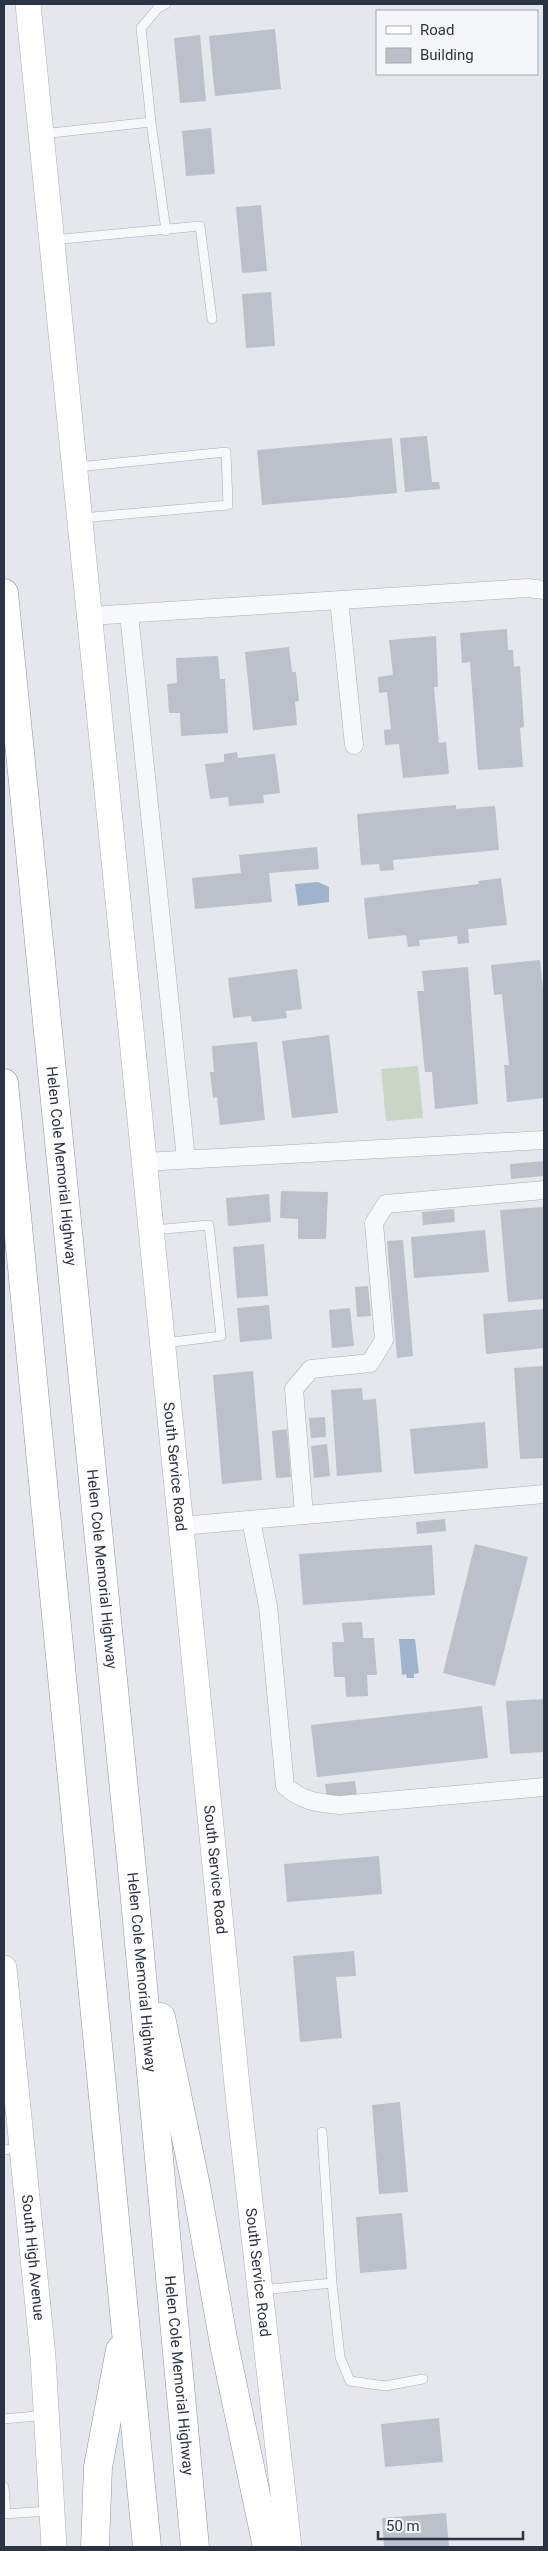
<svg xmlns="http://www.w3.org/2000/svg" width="548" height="2551" font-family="Roboto,sans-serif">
  <rect width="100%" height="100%" fill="#e4e7ec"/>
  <!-- green -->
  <path fill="#c9d6c5" d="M418,1066L423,1118L386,1121L381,1069Z"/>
  <!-- water -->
  <path fill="#9fb4cc" d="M318,882L329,887V902L298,906L295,884Z
    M399,1639H415L419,1673L414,1674V1678H407L406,1674L402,1675Z"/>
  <!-- building -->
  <path fill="#bbc0ca" d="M275,29L281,89L215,96L209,36Z
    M200,35L206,101L180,103L174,38Z
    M211,128L215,174L186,176L182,131Z
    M261,205L267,271L242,273L236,207Z
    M271,292L275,346L246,348L242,294Z
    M427,436L432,482H439L440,489L405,492L400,438Z
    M392,438L397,493L262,505L257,450Z
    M507,629L508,650H513L514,667L520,666L524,727L520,728L523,767L478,770L470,662L462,663L460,633Z
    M436,636L438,687H434L439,743L446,742L449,774L403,778L399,744L385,745L384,730L391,729L387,692L379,693L378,677L393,675L389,640Z
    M289,647L292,672H296L299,701L295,702L297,725L253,730L245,652Z
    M218,656L220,679H225L228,733L181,736L180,713H169L167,684L177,683L176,658Z
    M237,752L238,758L275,754L280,793L263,795L264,803L229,806L228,797L210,799L205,764L224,762V754Z
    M456,805V809L495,806L499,850L393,860L394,870L380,871L379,864L361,865L357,814Z
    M317,847L319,869L269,873L272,902L195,909L192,878L241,873L239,855Z
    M501,878L507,925L468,929L469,943L458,944L457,936L419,940L420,946L408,947L406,935L368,939L364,898L479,884L478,881Z
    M540,960L544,999V1098L507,1102L504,1065H509L502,994L494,995L491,965Z
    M468,967L478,1104L435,1109L432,1072H425L417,991H424L422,971Z
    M297,969L302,1009L286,1011L287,1018L252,1022L251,1016L233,1018L228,978Z
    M329,1035L338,1113L292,1118L282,1041Z
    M257,1042L265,1120L220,1125L217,1097L213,1098L210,1072H214L212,1046Z
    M544,1161V1176L511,1179L510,1164Z
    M281,1191L328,1192L326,1239H298V1219L280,1218Z
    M269,1194L271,1222L228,1226L226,1198Z
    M543,1207L544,1299L508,1302L500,1210Z
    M454,1209L455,1222L423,1225L422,1212Z
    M485,1230L489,1272L414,1278L411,1237Z
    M403,1240L413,1356L397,1358L387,1241Z
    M264,1244L268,1296L237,1298L233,1247Z
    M368,1286L371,1316L357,1317L355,1287Z
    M269,1305L272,1339L240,1342L237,1308Z
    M350,1308L354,1346L332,1348L329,1310Z
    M544,1309V1348L486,1354L483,1314Z
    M544,1366V1458L520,1459L514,1368Z
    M253,1371L262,1480L222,1484L213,1375Z
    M362,1388L363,1400L376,1399L382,1472L337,1476L331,1390Z
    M325,1417L326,1437L311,1438L309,1418Z
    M485,1422L488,1468L414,1474L410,1429Z
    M287,1429L291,1477L276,1478L272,1431Z
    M327,1444L330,1476L314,1478L311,1446Z
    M445,1519L446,1531L417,1534L416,1522Z
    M475,1544L528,1557L495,1686L443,1673Z
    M432,1545L435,1595L303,1605L299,1554Z
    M362,1622L363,1638H374L377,1675H367L368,1696L346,1697L345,1677H334L332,1642H344L342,1623Z
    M544,1699V1752L510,1754L506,1701Z
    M482,1706L488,1758L317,1777L311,1725Z
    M355,1781L357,1796L327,1799L325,1784Z
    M379,1856L382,1894L287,1902L284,1864Z
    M354,1951L356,1976L336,1977L342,2038L300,2042L293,1956Z
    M400,2102L408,2192L379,2194L372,2105Z
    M402,2213L407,2269L360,2273L356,2217Z
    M439,2418L443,2462L385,2467L381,2424Z
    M446,2513L449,2547H384L382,2518Z"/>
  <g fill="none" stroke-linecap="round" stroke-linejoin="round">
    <defs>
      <path id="lane" d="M151,122L141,28L158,8L166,4
        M42,134L151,122L166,231
        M52,240L200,226L212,319
        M77,467L226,452L228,505L81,518
        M153,1230L209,1225L221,1336L165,1343
        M4,2150L21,2148
        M332,2283L340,2357L350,2381L385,2386L423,2379
        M261,2290L332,2283L322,2132
        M4,2419L46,2415
        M4,2487L6,2514
        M4,2514L49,2511"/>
      <path id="street" d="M339,600L354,745
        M129,614L186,1159
        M90,616L528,588L544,590
        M144,1162L544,1140
        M304,1515L294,1389L311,1369L370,1363L384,1340L374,1223L386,1204L544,1190
        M251,1520L268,1606L285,1786C302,1801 317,1803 340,1805L544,1787
        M181,1526L544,1494"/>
      <g id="secondary">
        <path id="s1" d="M28,4L238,2095L289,2547"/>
        <path id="s2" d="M4,1968L43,2357L54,2547"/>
      </g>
      <g id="highway">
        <path id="s3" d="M4,593L134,1889L195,2547"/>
        <path d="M4,1083L147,2547"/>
        <path d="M161,2017L197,2191L224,2344L267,2547"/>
        <path d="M95,2547L98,2467L120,2350"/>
      </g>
    </defs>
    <!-- lane casing -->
    <use href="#lane" stroke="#a9aeb7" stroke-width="10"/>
    <!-- street casing -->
    <use href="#street" stroke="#a9aeb7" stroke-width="19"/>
    <!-- secondary casing -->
    <use href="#secondary" stroke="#a9aeb7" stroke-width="26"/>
    <!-- highway casing -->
    <use href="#highway" stroke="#8b94a3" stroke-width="29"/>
    <!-- lane -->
    <use href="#lane" stroke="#f7f8fa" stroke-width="9"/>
    <!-- street -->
    <use href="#street" stroke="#f7f8fa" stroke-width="18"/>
    <!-- secondary -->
    <use href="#secondary" stroke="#fff" stroke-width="25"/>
    <!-- highway -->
    <use href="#highway" stroke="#fff" stroke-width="28"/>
  </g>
  <g text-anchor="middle" stroke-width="4.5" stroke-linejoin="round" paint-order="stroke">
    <!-- street labels -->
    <g font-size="15" fill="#2b3445" stroke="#f4f6f9">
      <text dy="5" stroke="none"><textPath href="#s3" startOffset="576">Helen Cole Memorial Highway</textPath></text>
      <text dy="5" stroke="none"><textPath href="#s1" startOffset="1470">South Service Road</textPath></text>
      <text dy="5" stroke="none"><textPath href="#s3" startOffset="981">Helen Cole Memorial Highway</textPath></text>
      <text dy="5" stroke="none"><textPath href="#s1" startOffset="1875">South Service Road</textPath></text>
      <text dy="5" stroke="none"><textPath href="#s3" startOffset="1386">Helen Cole Memorial Highway</textPath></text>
      <text dy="5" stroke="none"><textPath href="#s2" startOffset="291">South High Avenue</textPath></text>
      <text dy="5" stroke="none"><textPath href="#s1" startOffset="2280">South Service Road</textPath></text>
      <text dy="5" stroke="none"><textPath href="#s3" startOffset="1791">Helen Cole Memorial Highway</textPath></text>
    </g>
  </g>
  <!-- border -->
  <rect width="548" height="2551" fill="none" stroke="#2b3445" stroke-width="10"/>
  <!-- legend -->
  <rect x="376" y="10" width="162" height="65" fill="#f4f6f9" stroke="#a4a8b1"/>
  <rect x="386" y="26" width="25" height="8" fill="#ffffff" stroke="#a4a8b1"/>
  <text x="420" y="35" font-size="15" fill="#2b3445">Road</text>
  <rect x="386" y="48" width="25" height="15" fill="#bbc0ca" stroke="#a4a8b1"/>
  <text x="420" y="60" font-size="15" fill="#2b3445">Building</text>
  <!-- scale -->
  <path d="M378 2531v8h145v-8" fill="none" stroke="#2b3445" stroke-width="2.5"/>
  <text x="386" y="2531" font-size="15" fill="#2b3445" stroke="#f4f6f9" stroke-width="4" paint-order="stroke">50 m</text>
</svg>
